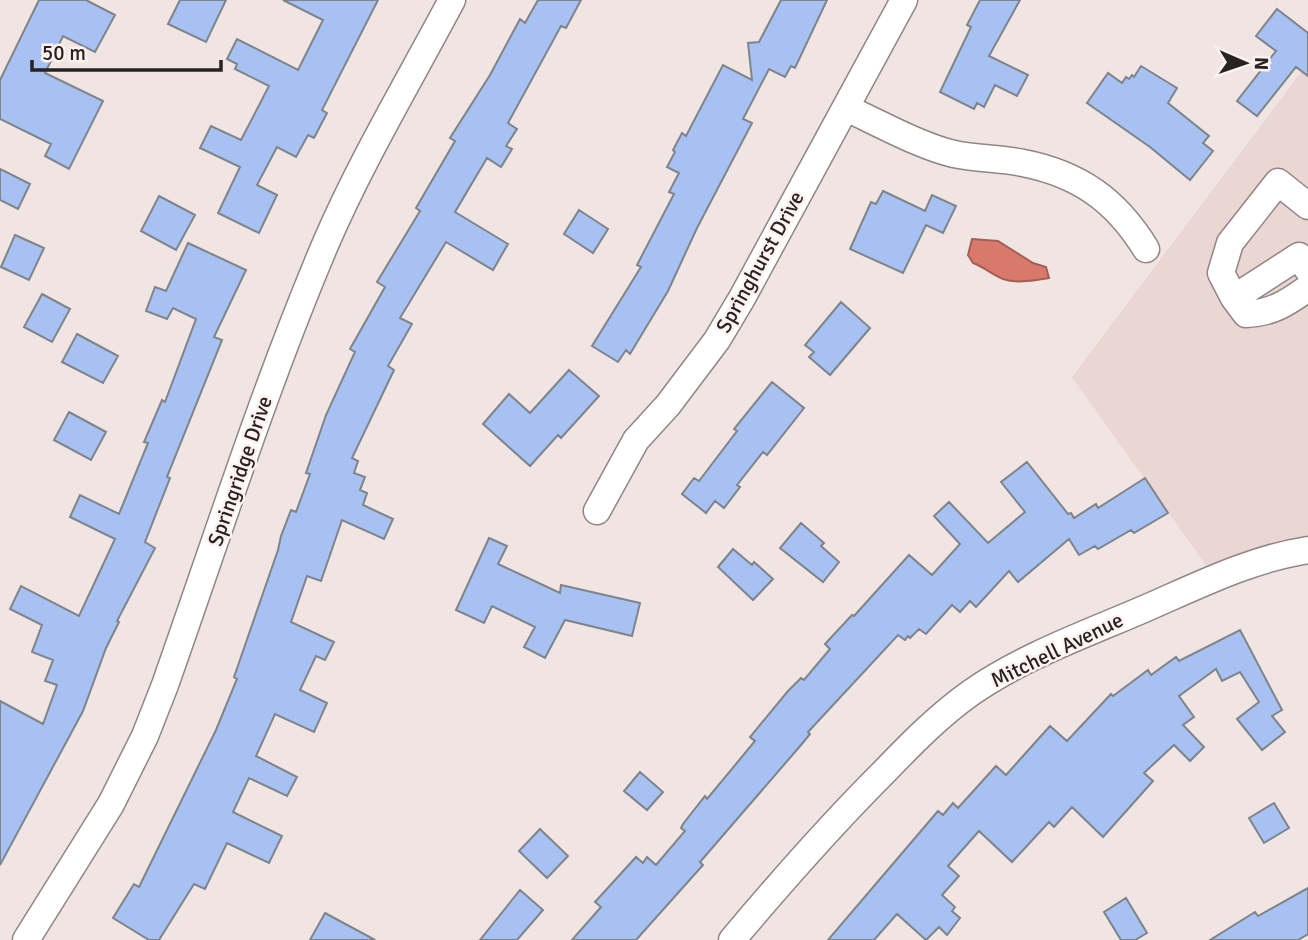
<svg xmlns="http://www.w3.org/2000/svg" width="1308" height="940" font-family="Signika,sans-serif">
  <rect width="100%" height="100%" fill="#f0e5e3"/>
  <!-- built -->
  <path fill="#ead6d3" d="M1308,63V553L1215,578L1072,377Z"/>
  <!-- water -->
  <path fill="#d9796b" stroke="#a45f55" stroke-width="2" d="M972,239L998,241L1033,263L1046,267L1049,278C1035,280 1018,284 1003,279C993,275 984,267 973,263L968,255Z"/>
  <!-- building -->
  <path fill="#a7c2f2" stroke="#7f838a" stroke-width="2" d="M39,0H86L115,15L95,52L63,36L45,73L103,101L69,169L45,156L51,144L0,119V80Z
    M180,0H226L206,42L168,24Z
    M283,0H378L322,110L327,113L314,138L308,135L296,157L277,147L257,185L277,195L259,233L218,213L240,167L200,148L211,126L241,140L269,86L235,69L237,64L227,59L237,39L298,70L323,20Z
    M538,0H581L566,28L561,26L508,123L517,129L506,146L512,149L501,167L487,158L455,212L508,244L493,270L446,242L400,318L412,324L388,366L394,370L352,458L358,461L354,473L365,477L360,490L367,493L363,505L393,519L384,539L342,520L321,581L307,576L291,622L334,642L325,660L316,656L300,690L327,703L314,732L275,714L256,756L297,777L287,796L249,778L233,812L282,836L269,863L227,843L205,889L194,884L159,940H149L113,918L134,884L139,887L216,730L237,679L234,677L278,550L281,536L291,510L296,512L310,474L306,473L326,415L355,352L350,349L385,287L377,282L420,211L416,208L455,141L450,138L490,75L520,19L525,23Z
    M781,0H827L795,68L791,66L785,77L769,69L743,119L752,123L697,228L668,291L630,354L626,350L618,362L592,346L641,267L637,265L674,194L669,192L679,173L667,167L675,152L673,150L682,133L686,136L723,65L752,80L748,43L759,42Z
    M980,0H1020L989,56L1028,75L1017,96L995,85L984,107L977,103L974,109L940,92L971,27L967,25Z
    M1277,9L1308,33V76L1296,67L1257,116L1237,101L1276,51L1256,36Z
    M1141,66L1177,88L1168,103L1209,136L1203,143L1213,151L1190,180L1150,147L1087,103L1108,73L1122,83L1126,77L1129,79L1132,75L1134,77Z
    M0,169L30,184L18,209L0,200Z
    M883,191L925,211L932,195L956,206L943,233L926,225L903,273L850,249L871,202L876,204Z
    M159,196L195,215L176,250L141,231Z
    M579,210L608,229L593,253L564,234Z
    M15,235L44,248L29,280L1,267Z
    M188,243L246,270L214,337L222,340L167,477L170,478L145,542L155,548L117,621L119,622L106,648L83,711L0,865V701L43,724L57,685L45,681L53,660L32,652L42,625L10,609L21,586L79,616L115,539L70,517L80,495L119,514L148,443L144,442L162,400L165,402L196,319L173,308L167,319L146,311L155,287L166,291Z
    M42,294L70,309L52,342L24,327Z
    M841,302L870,328L830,375L809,357L814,352L805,345Z
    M77,334L118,356L103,383L62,362Z
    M569,370L599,396L561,438L558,435L530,466L483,424L509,394L530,413Z
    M772,382L804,408L767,455L763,452L737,485L740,487L724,508L715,501L706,513L682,494L694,478L699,481L737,431L734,429Z
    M69,412L106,432L91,460L54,440Z
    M1027,462L1068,514L1071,513L1074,518L1096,504L1098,508L1145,478L1168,513L1134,533L1131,530L1098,549L1095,546L1079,555L1069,539L1018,582L1009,571L976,607L970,601L960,612L952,605L926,634L919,629L910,638L908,636L905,640L898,635L808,732L810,734L801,745L700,862L703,865L636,940H572L601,907L595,902L636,857L643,863L647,857L656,865L685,831L681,828L683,824L705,796L707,799L755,741L750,737L788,691L801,678L804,680L830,649L825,644L852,615L854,616L909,555L932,575L960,544L934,516L949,502L988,543L1025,512L1001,482Z
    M801,523L824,543L821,546L839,562L823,582L780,548Z
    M489,538L507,546L498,564L560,593L561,585L640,603L632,636L565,620L545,658L524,647L535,627L492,606L484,623L456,610Z
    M733,549L752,565L754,562L773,579L753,600L718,567Z
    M1240,630L1282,710L1272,716L1285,732L1262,750L1237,719L1259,702L1240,672L1222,681L1216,669L1179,696L1194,717L1183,725L1204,747L1190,761L1174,745L1144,773L1153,781L1103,837L1072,807L1054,827L1049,822L1012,862L979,831L948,866L959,876L942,895L955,907L952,911L960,918L947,935L939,927L926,940L897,914L874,940H828L938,811L943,815L953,803L958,808L996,766L1006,775L1050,726L1067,741L1111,694L1113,696L1148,670L1151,675L1176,657L1179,661Z
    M640,772L663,792L647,810L624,791Z
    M1274,803L1289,828L1264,843L1249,818Z
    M540,829L568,856L547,878L519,851Z
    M1308,888V934L1298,940H1210L1255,912L1258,916Z
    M520,890L543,910L517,940H480Z
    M1126,898L1147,933L1135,940H1121L1104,912Z
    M325,913L375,940H310Z"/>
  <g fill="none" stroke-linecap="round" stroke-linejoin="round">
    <defs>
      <path id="minor" d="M846,108C877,122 922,147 954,154C977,159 1000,158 1023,163C1079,174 1116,200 1146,249
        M1308,206L1278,182L1230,243L1221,273L1234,298L1299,256L1308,270
        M1234,298L1246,314C1272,313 1287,303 1308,288
        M597,511L636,440L668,405L717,340L742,298L904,0
        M26,940L111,804L145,736L165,685C217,538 264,389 325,245C361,161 409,81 452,0
        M732,940C780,883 829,827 882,774C910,745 938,716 972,692C1024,656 1086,634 1144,609C1197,586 1250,559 1308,550"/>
    </defs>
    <!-- minor casing -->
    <use href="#minor" stroke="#908684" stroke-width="29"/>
    <!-- minor -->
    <use href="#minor" stroke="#fff" stroke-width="26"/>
  </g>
  <g text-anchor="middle" stroke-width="5" stroke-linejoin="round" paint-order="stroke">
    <!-- street labels -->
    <g font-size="21" fill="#272323" stroke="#fdf2f0">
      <text transform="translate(760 262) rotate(-61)" y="7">Springhurst Drive</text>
      <text transform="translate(240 471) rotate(-71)" y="7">Springridge Drive</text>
      <text transform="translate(1057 650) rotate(-26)" y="7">Mitchell Avenue</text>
    </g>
  </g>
  <!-- north arrow -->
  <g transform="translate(1245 63) rotate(92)" stroke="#fdf2f0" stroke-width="5" paint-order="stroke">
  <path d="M0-5L12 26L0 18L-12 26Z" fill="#272323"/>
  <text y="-10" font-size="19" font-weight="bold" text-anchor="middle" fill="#272323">N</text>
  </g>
  <!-- scale -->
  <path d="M32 60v10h189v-10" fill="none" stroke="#272323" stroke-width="3.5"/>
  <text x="42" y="60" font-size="21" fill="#272323" stroke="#fdf2f0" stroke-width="5" paint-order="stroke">50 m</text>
</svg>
